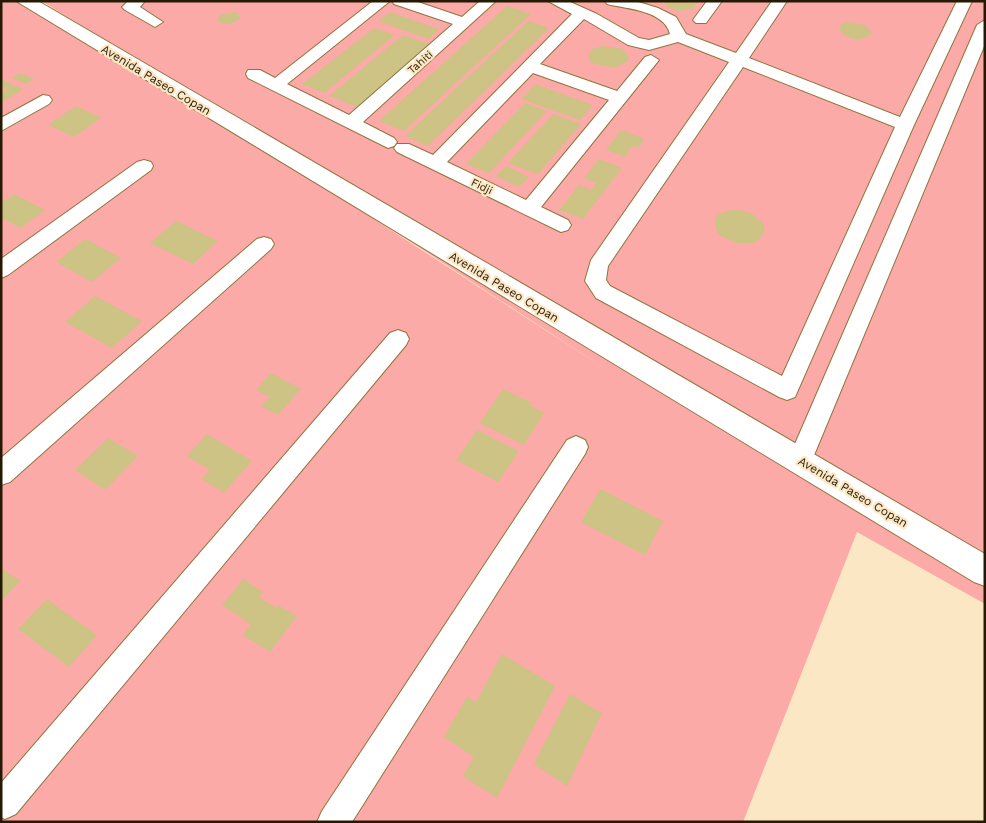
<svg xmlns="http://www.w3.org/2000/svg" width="986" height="823" font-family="'Work Sans',sans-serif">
  <rect width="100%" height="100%" fill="#fce7c5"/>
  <!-- green -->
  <path fill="#fbaaa8" d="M1,1H37L607,370L42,1H985V604L857,532L743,822H1Z"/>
  <!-- building -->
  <path fill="#ccc384" d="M663,1H696L697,3L692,9L679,11L667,7Z
    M507,6L531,14L404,131L379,121Z
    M234,12L238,13L240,18L233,23L223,24L217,20L220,15Z
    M390,12L439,29L428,39L378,21Z
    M528,21L549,28L428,146L405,136Z
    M847,22L865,25L872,32L871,35L858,40L845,36L839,29L842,23Z
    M374,28L395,35L324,93L302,84Z
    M403,35L430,44L357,107L329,96Z
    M603,46L623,49L629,57L628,61L614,68L594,64L590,61L589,53L592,49Z
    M20,73L34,79L26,84L12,78Z
    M1,79L23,89L4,101L1,99V93L7,89L1,87Z
    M535,84L593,105L580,120L521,99Z
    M525,103L547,111L489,173L466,164Z
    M76,106L101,118L74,137L48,125Z
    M553,114L581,124L538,174L508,163Z
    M621,130L645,139L638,148L632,146L625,157L606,150Z
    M599,159L622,168L583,219L559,210L579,185L591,190L596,183L584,178Z
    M506,166L529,177L519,187L496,176Z
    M14,194L45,210L21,228L1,218V203Z
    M734,209L751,213L763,223L765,229L760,239L753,243H736L721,236L716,230L715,218L719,214Z
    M176,221L218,241L193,264L150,243Z
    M85,239L121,258L92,282L56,262Z
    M95,296L142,321L112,348L65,322Z
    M271,373L301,389L278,415L261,406L270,397L256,390Z
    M503,389L532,403L531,406L544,413L524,445L480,423Z
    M477,430L519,451L498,482L456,460Z
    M207,434L252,461L224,493L202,479L210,470L187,456Z
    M108,438L138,456L105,490L75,470Z
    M600,489L663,521L645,555L581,522Z
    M1,568L20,581L1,601Z
    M243,579L263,592L259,597L276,608L278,605L297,616L270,652L243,635L251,624L222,605Z
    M47,599L97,635L69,667L18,629Z
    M502,654L555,686L497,798L463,776L474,757L444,737L467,697L476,702Z
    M570,694L602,713L567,786L534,764Z"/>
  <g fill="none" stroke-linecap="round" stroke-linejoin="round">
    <defs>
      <path id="minor" d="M128,1H145L140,7L163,22L155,27L125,10L122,7Z
        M373,1H390L287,84L349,115L453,24L394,4L392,1H415L462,17L480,1H496L363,122L394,138L397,142L394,146L388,148L248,78L246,74L248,70H260L275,78Z
        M548,1H568L597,14L639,38L649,40L670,34C664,10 627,9 607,4L605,1H635L658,8L676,17L686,34L736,53L772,1H787L749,58L900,117L957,1H972L914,125L795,397L787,400L779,397L596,298L585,281L591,260L729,62L678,42L649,50L628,45L584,19L540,64L617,91L645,57L651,55L659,60L541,207L568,220L571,225L568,230L561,232L397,152L394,148L397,144H409L433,155L572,14ZM743,67L895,127L782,376L610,286L606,280L608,266ZM533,73L609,100L526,200L447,162Z
        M707,1H722L706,23H696L693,20Z
        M985,20V44L812,460L809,468L800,471L791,468L788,460L977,25Z
        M43,95L49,96L52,100L49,104L1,131V118Z
        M144,160L151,162L153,166L151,170L8,275L1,278V259L137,162Z
        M264,237L271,239L274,244L271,249L10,482L1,485V458L257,239Z
        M398,330L406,333L409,339L406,345L16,814L5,819L1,817V783L390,333Z
        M576,436L585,440L588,447L585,454L352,822H317L322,811L567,440Z"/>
      <path id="secondary" d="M16,1H38L985,554V586L974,582Z"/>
    </defs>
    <!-- minor casing -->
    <use href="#minor" stroke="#92733b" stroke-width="2"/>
    <!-- secondary casing -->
    <use href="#secondary" stroke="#92733b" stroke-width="2"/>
    <!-- minor -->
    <use href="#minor" fill="#fff" fill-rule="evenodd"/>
    <!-- secondary -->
    <use href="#secondary" fill="#fff" fill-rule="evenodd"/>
  </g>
  <g text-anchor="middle" stroke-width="4.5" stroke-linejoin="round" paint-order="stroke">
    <!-- far-street labels -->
    <g font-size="11" fill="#261903" stroke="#fce7c5">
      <text transform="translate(420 62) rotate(-41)" y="4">Tahiti</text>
      <text transform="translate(482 186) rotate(26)" y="4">Fidji</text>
    </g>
    <!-- street labels -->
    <g font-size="12" fill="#261903" stroke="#fce7c5">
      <text transform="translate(156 80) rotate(31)" y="4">Avenida Paseo Copan</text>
      <text transform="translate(504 287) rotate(31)" y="4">Avenida Paseo Copan</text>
      <text transform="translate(853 492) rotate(31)" y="4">Avenida Paseo Copan</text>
    </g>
  </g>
  <!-- border -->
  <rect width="986" height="823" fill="none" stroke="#261903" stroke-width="5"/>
</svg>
